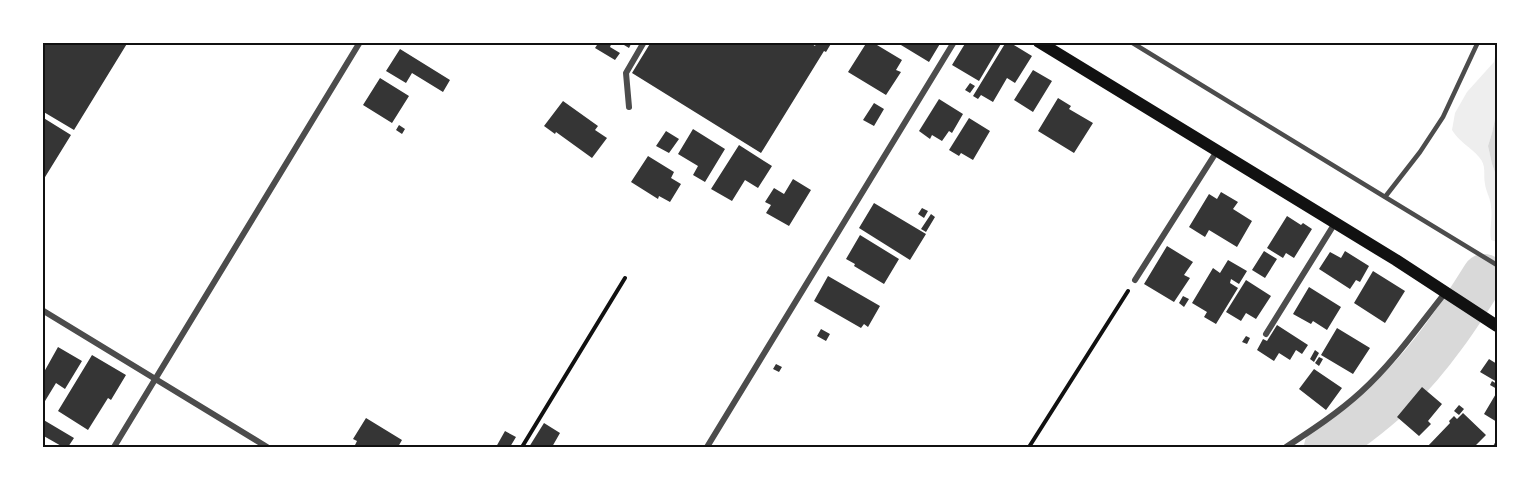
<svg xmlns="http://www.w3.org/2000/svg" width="1539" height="489" font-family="'Alegreya Sans',sans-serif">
  <rect width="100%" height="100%" fill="#fff"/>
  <!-- green -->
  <path fill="#eee" d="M1497,45V109L1492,133L1488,146L1492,164L1497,178V231L1495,236L1497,237V242L1491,240C1489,228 1493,219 1491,207C1491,199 1486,192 1485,184C1483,174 1487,166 1479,157C1471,147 1460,143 1452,130L1455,113L1467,92L1494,62Z"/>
  <!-- water -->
  <path fill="#d9d9d9" d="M1497,109V178L1492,164L1488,146L1492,133Z"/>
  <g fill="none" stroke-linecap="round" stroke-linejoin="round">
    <!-- river -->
    <path stroke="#d9d9d9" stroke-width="44" d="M1326,447C1351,430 1376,412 1398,390C1432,357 1459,316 1484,276"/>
  </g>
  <!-- building -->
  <path fill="#353535" d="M42,42H128L74,130L42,111Z
    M599,42H612L610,47L620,53L615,60L595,48Z
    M619,42H632L629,48Z
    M651,42H809L815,46L817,42H832L826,52L824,51L761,153L632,73Z
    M867,42H872L902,60L896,70L901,72L886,95L848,72Z
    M896,42H941L929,62Z
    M966,42H1002L979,81L952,65Z
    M1006,42H1009L1032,56L1015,83L1007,78L993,102L981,95L978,99L973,96Z
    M400,49L450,80L443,92L412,73L406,83L386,71Z
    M1033,70L1052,81L1033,112L1014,100Z
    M380,78L409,96L392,123L363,105Z
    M970,83L975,86L970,93L965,90Z
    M1058,98L1071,106L1069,109L1093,123L1074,153L1038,131Z
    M939,99L963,114L952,133L949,131L942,141L932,135L930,139L919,131Z
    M563,101L598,126L595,130L607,138L592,158L556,132L555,134L544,126Z
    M874,103L884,109L874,126L863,120Z
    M42,117L71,135L42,182Z
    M969,118L990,131L973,160L961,153L959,156L949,150Z
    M399,125L405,129L402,134L396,130Z
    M693,129L725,149L705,182L693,175L698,166L678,154Z
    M666,131L679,139L669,153L656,146Z
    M739,145L772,166L758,188L745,180L732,201L711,189Z
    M648,156L674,172L671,178L681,184L670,202L659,196L658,199L631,182Z
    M793,179L811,190L789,226L766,213L771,205L765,202L774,188L784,194Z
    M1221,192L1238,202L1233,209L1252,221L1237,247L1209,230L1205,237L1189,227L1209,194L1217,199Z
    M874,203L926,234L910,260L859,228Z
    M922,208L928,211L924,218L918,214Z
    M931,214L935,217L926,232L921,229Z
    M1287,216L1301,225L1303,223L1312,229L1294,258L1286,253L1283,258L1267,248Z
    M860,235L899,259L884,284L854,266L855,264L846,259Z
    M1167,246L1193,262L1184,275L1190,278L1174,302L1144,284Z
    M1264,251L1277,259L1265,278L1252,270Z
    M1345,251L1369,266L1360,282L1356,280L1350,289L1319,269L1330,252L1341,258Z
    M1228,260L1247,271L1239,284L1231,279L1230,283L1238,288L1216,324L1204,317L1207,312L1192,303L1213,268L1220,273Z
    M1373,271L1405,291L1385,323L1354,303Z
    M828,276L880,306L868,327L864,324L861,328L814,301Z
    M1246,280L1271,296L1256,319L1246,313L1241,321L1226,312Z
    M1309,287L1341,307L1327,330L1313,321L1311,324L1293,314Z
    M1183,296L1189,299L1184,307L1179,303Z
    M1277,325L1308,345L1302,354L1296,350L1290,360L1279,353L1274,361L1257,350L1263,339L1267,341Z
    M1337,328L1370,348L1353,374L1321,355Z
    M821,329L830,334L826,341L817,336Z
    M1246,336L1250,338L1247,344L1242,342Z
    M58,347L82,361L65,389L56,383L42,406V371L44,372Z
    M1315,350L1319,353L1314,362L1310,359Z
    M92,355L126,375L111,400L108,398L88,430L58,411Z
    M1319,357L1323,359L1319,366L1315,363Z
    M1489,359L1497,364V382L1480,372Z
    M776,364L782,367L779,372L773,369Z
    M1314,369L1342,388L1326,410L1299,389Z
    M1492,381L1497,384V389L1490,385Z
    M1422,387L1442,404L1428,421L1431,424L1419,436L1397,417Z
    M1497,392V422L1484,414Z
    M1459,405L1464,409L1459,415L1454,411Z
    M1463,413L1486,435L1474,447H1427L1450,423L1449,421L1454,416L1457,419Z
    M366,418L402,440L398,447H354L357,441L353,439Z
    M42,419L74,438L68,447H63L42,435Z
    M544,423L560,433L552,447H529Z
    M505,431L516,437L510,447H496Z"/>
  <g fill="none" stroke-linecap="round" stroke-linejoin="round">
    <!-- path -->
    <path stroke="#111" stroke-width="4" d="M522,447L625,278
      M1029,447L1128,291"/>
    <!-- service -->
    <path stroke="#4c4c4c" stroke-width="4.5" d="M1131,42L1385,197L1420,152L1443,117L1478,42
      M1385,197L1497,265"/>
    <!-- minor -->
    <path stroke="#4c4c4c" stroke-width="6" d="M629,107L626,73L644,42
      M1135,280L1217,151
      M42,310L267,447
      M1266,334L1335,223
      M114,447L360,42
      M707,447L954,42
      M1286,447C1312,430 1338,413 1361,392C1393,363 1418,327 1445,293
      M1496,447L1497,445"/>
    <!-- secondary -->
    <path stroke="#111" stroke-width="12" d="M1039,42L1396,260L1497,326"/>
  </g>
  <!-- border -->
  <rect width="1539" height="489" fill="none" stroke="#ffffff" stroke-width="87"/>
  <rect x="44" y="44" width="1452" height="402" fill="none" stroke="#111" stroke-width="2"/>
</svg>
